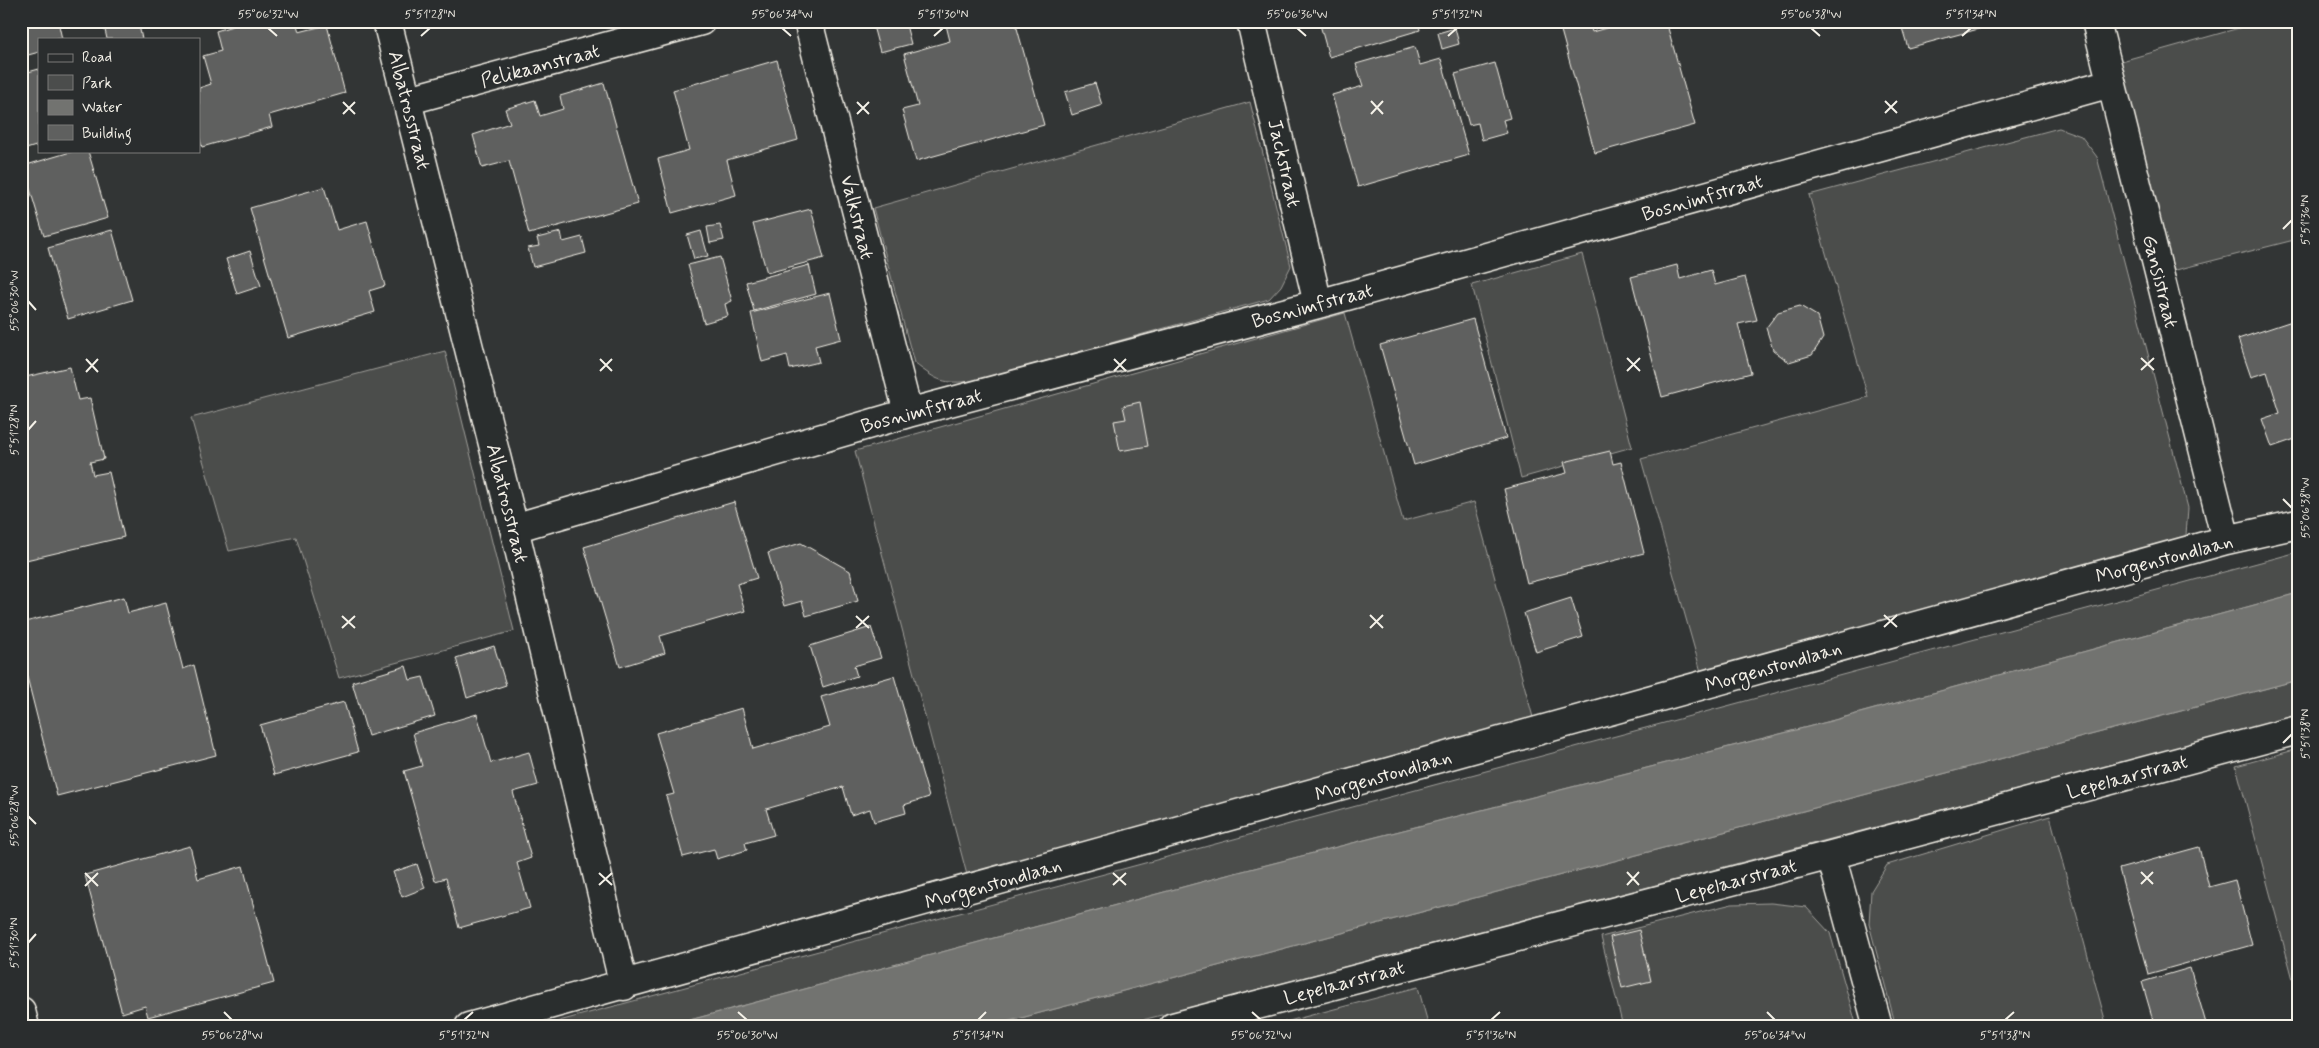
<svg xmlns="http://www.w3.org/2000/svg" width="2319" height="1048" font-family="Mynerve,sans-serif">
  <rect width="100%" height="100%" fill="#323535"/>
  <filter id="ink" filterUnits="userSpaceOnUse"><feTurbulence type="fractalNoise" baseFrequency=".02" numOctaves="2"/><feDisplacementMap in="SourceGraphic" scale="10" xChannelSelector="R" yChannelSelector="G"/><feConvolveMatrix kernelMatrix="1 2 1 2 8 2 1 2 1" color-interpolation-filters="sRGB"/></filter>
  <g filter="url(#ink)">
    <!-- green -->
    <path fill="#4b4d4c" stroke="#a09f9a" d="M2264,21H2298V239L2168,272L2118,62Z
      M1250,102L1291,266L1281,286L1269,299L974,381C942,384 939,382 914,363L873,208Z
      M2059,128L2081,136L2097,157L2188,508L2186,535L2169,553L1703,679L1641,459L1868,397L1809,195Z
      M1582,254L1632,447L1521,478L1472,285Z
      M1345,313L1403,521L1474,502L1534,721L967,875L855,451Z
      M445,351L514,631L339,678L296,537L229,551L191,418Z
      M2298,552V593L1827,722L1231,874L664,1027H537Z
      M2298,680V716L1116,1027H987Z
      M2298,749V998L2236,766Z
      M2050,816L2107,1027H1896L1869,924L1871,891L1887,865Z
      M1771,903L1806,907L1830,933L1857,1027H1623L1601,937L1732,904Z
      M1418,987L1429,1027H1266Z"/>
    <!-- water -->
    <path fill="#727370" stroke="#a6a5a0" d="M2298,593V680L987,1027H664L1231,874L1827,722Z"/>
    <!-- building -->
    <path fill="#5f605f" stroke="#f4f1e8" d="M21,21H58L62,39H39V52L21,57Z
      M103,21H138L142,39H107Z
      M249,21H296L299,32L327,25L345,93L269,115L272,127L202,147L199,136V88L211,84L203,56L221,51L216,31Z
      M905,21L911,44L880,52L872,22Z
      M945,21H1015L1044,125L916,161L902,110L918,106L904,54L950,41Z
      M1319,21H1418L1420,30L1329,57Z
      M1581,21H1589L1592,32L1631,21H1666L1695,125L1595,153L1560,27Z
      M1900,21H2008L1908,48Z
      M1455,28L1459,44L1442,49L1438,33Z
      M1415,47L1420,65L1441,59L1469,155L1358,187L1332,95L1363,86L1356,64Z
      M777,60L798,140L727,160L736,195L672,213L658,159L689,150L673,90Z
      M1495,63L1510,118L1503,120L1507,133L1482,140L1478,123L1469,125L1455,74Z
      M39,69V145L23,150L21,74Z
      M604,83L638,204L529,234L509,161L482,168L473,135L510,123L505,109L535,100L540,116L563,109L560,96Z
      M1095,83L1102,105L1072,115L1065,92Z
      M74,151H88L108,218L44,236L23,166Z
      M324,187L337,230L367,221L385,286L369,291L375,312L288,338L250,208Z
      M811,209L824,258L767,273L753,224Z
      M720,225L724,240L710,243L707,227Z
      M112,230L132,300L68,319L48,248Z
      M701,231L708,256L694,259L687,235Z
      M561,232L563,242L582,237L586,253L533,267L528,248L539,246L537,238Z
      M250,251L261,286L237,294L226,259Z
      M720,257L732,301L725,304L728,316L704,323L688,265Z
      M809,265L816,294L754,311L746,282Z
      M1677,265L1680,279L1711,270L1715,285L1745,277L1757,320L1738,324L1751,373L1662,397L1631,277Z
      M830,293L841,339L815,346L819,362L790,369L787,355L762,362L751,313Z
      M1800,306L1817,316L1823,338L1812,355L1789,362L1773,350L1766,328L1778,312Z
      M1473,319L1506,438L1414,465L1380,345Z
      M2298,319V438L2272,447L2262,419L2280,413L2267,372L2251,377L2238,339Z
      M70,367L78,400L90,398L104,459L90,462L93,475L109,472L124,537L26,560L21,538V378Z
      M1140,402L1148,446L1120,451L1114,421L1126,419L1123,406Z
      M1610,451L1613,464L1621,462L1644,553L1527,583L1504,489L1567,473L1564,462Z
      M734,502L757,578L737,584L745,611L660,636L665,653L620,667L584,547Z
      M801,543L850,571L858,601L806,616L802,601L784,606L768,553Z
      M124,597L128,613L166,603L183,669L194,665L216,755L57,796L21,653V623Z
      M1571,598L1583,637L1536,652L1524,613Z
      M871,627L881,658L854,666L857,676L823,687L810,646Z
      M494,646L506,685L467,698L456,658Z
      M406,666L410,680L423,677L435,716L368,736L352,682Z
      M894,676L929,797L904,805L906,813L874,822L870,809L851,815L843,787L766,809L774,835L745,843L747,850L717,859L714,849L683,857L666,796L674,794L656,733L742,708L753,749L830,727L821,697Z
      M344,702L358,752L274,775L260,725Z
      M477,714L491,763L529,752L538,785L513,792L531,858L517,863L530,908L459,928L446,878L435,881L404,771L422,766L413,733Z
      M190,846L198,879L243,866L274,983L148,1017L145,1006L122,1013L85,875Z
      M2199,847L2209,887L2235,880L2252,945L2148,974L2119,869Z
      M417,864L425,888L402,897L393,872Z
      M1639,930L1651,981L1622,988L1610,937Z
      M2190,968L2207,1027H2155L2142,982Z"/>
    <g fill="none" stroke-linecap="round" stroke-linejoin="round">
      <defs>
        <path id="minor" d="M387,21L514,528L624,986
          M808,21L908,413
          M1251,21L1318,304
          M2096,21L2226,540
          M409,100L701,21
          M514,528L908,413L1318,304L2111,83
          M1831,855L1878,1027
          M21,1011L25,1027
          M469,1027L2226,540L2298,524
          M1173,1027L1831,855L2298,730"/>
      </defs>
      <!-- minor casing -->
      <use href="#minor" stroke="#f4f1e8" stroke-width="31"/>
      <!-- minor -->
      <use href="#minor" stroke="#2a2d2e" stroke-width="28"/>
    </g>
  </g>
  <!-- ticks -->
  <path fill="none" stroke="#f4f1e8" stroke-width="2" d="M268,28L277,36M782,28L791,36M1297,28L1306,36M1811,28L1820,36M421,36L430,28M934,36L943,28M1448,36L1457,28M1962,36L1971,28M1371,101L1383,114M1885,101L1897,113M343,102L355,114M857,102L869,114M1885,113L1897,101M343,114L355,102M857,114L869,102M1371,114L1383,101M2283,229L2292,220M28,301L36,310M1627,358L1640,371M2141,358L2154,370M86,359L98,372M600,359L612,371M1114,359L1126,371M2141,370L2154,358M600,371L612,359M1114,371L1126,359M1627,371L1640,358M86,372L98,359M28,430L36,421M2283,499L2292,508M1370,615L1383,628M1884,615L1897,627M342,616L355,628M856,616L869,628M1884,627L1897,615M342,628L355,616M856,628L869,616M1370,628L1383,615M2283,743L2292,734M28,816L36,824M1627,872L1639,885M2141,872L2153,884M85,873L98,886M599,873L612,885M1113,873L1126,885M2141,884L2153,872M599,885L612,873M1113,885L1126,873M1627,885L1639,872M85,886L98,873M28,943L36,934M224,1012L232,1020M738,1012L747,1020M1252,1012L1261,1020M1767,1012L1775,1020M464,1020L473,1012M978,1020L986,1012M1491,1020L1500,1012M2005,1020L2014,1012"/>
  <g text-anchor="middle" stroke-width="4" stroke-linejoin="round" paint-order="stroke">
    <!-- street labels -->
    <g font-size="20" fill="#f4f1e8" stroke="#2a2d2e">
      <text transform="translate(540 65) rotate(-15)" y="7">Pelikaanstraat</text>
      <text transform="translate(410 110) rotate(76)" y="7">Albatrosstraat</text>
      <text transform="translate(1285 163) rotate(77)" y="7">Jackstraat</text>
      <text transform="translate(1702 197) rotate(-16)" y="7">Bosnimfstraat</text>
      <text transform="translate(858 217) rotate(76)" y="7">Valkstraat</text>
      <text transform="translate(2161 281) rotate(76)" y="7">Gansistraat</text>
      <text transform="translate(1312 305) rotate(-15)" y="7">Bosnimfstraat</text>
      <text transform="translate(921 410) rotate(-15)" y="7">Bosnimfstraat</text>
      <text transform="translate(508 503) rotate(76)" y="7">Albatrosstraat</text>
      <text transform="translate(2164 558) rotate(-15)" y="7">Morgenstondlaan</text>
      <text transform="translate(1773 666) rotate(-16)" y="7">Morgenstondlaan</text>
      <text transform="translate(1383 775) rotate(-16)" y="7">Morgenstondlaan</text>
      <text transform="translate(2127 776) rotate(-15)" y="7">Lepelaarstraat</text>
      <text transform="translate(1736 880) rotate(-15)" y="7">Lepelaarstraat</text>
      <text transform="translate(993 883) rotate(-16)" y="7">Morgenstondlaan</text>
      <text transform="translate(1344 982) rotate(-15)" y="7">Lepelaarstraat</text>
    </g>
  </g>
  <!-- margin -->
  <rect width="2319" height="1048" fill="none" stroke="#2a2d2e" stroke-width="55"/>
  <!-- legend -->
  <rect x="38" y="38" width="162" height="115" fill="#2a2d2e" stroke="#7b7b78"/>
  <rect x="48" y="54" width="25" height="8" fill="#2a2d2e" stroke="#7b7b78"/>
  <text x="82" y="62" font-size="15" fill="#f4f1e8">Road</text>
  <rect x="48" y="75" width="25" height="15" fill="#4b4d4c" stroke="#7b7b78"/>
  <text x="82" y="88" font-size="15" fill="#f4f1e8">Park</text>
  <rect x="48" y="100" width="25" height="15" fill="#727370" stroke="#7b7b78"/>
  <text x="82" y="112" font-size="15" fill="#f4f1e8">Water</text>
  <rect x="48" y="125" width="25" height="15" fill="#5f605f" stroke="#7b7b78"/>
  <text x="82" y="138" font-size="15" fill="#f4f1e8">Building</text>
  <rect x="28" y="28" width="2264" height="992" fill="none" stroke="#f4f1e8" stroke-width="2"/>
  <g font-size="12" text-anchor="middle" fill="#f4f1e8">
    <text x="268" y="18">55°06'32"W</text>
    <text x="430" y="18">5°51'28"N</text>
    <text x="782" y="18">55°06'34"W</text>
    <text x="943" y="18">5°51'30"N</text>
    <text x="1297" y="18">55°06'36"W</text>
    <text x="1457" y="18">5°51'32"N</text>
    <text x="1811" y="18">55°06'38"W</text>
    <text x="1971" y="18">5°51'34"N</text>
    <text transform="translate(2305 220) rotate(-90)" y="4">5°51'36"N</text>
    <text transform="translate(14 301) rotate(-90)" y="4">55°06'30"W</text>
    <text transform="translate(14 430) rotate(-90)" y="4">5°51'28"N</text>
    <text transform="translate(2305 508) rotate(-90)" y="4">55°06'38"W</text>
    <text transform="translate(2305 734) rotate(-90)" y="4">5°51'38"N</text>
    <text transform="translate(14 816) rotate(-90)" y="4">55°06'28"W</text>
    <text transform="translate(14 943) rotate(-90)" y="4">5°51'30"N</text>
    <text x="232" y="1039">55°06'28"W</text>
    <text x="464" y="1039">5°51'32"N</text>
    <text x="747" y="1039">55°06'30"W</text>
    <text x="978" y="1039">5°51'34"N</text>
    <text x="1261" y="1039">55°06'32"W</text>
    <text x="1491" y="1039">5°51'36"N</text>
    <text x="1775" y="1039">55°06'34"W</text>
    <text x="2005" y="1039">5°51'38"N</text>
  </g>
</svg>
